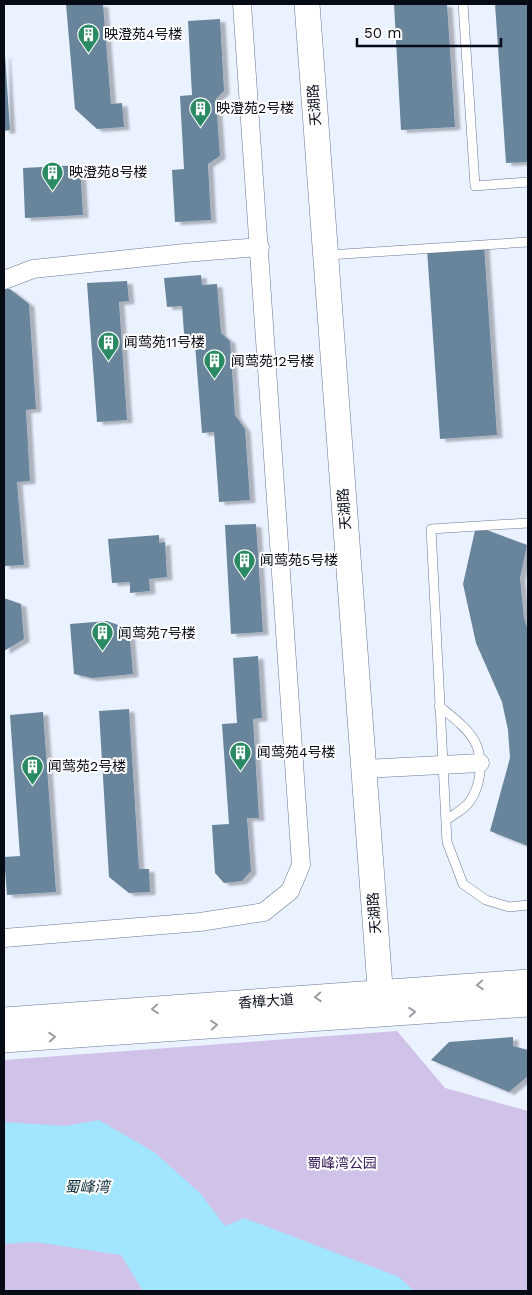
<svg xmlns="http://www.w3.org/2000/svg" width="532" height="1295" font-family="'Work Sans','Noto Sans SC',sans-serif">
  <defs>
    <filter id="shadow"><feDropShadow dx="5.5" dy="3" stdDeviation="1" flood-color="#0004"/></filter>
  </defs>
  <rect width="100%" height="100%" fill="#eaf1ff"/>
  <!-- green -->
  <path fill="#d0c2e8" d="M397,1031L445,1088L528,1111V1291H4V1060Z"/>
  <!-- water -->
  <path fill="#a1e6fe" d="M99,1120L154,1152L200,1193L225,1226L244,1218L399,1277L414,1291H143L121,1255L35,1242L4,1244V1122L65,1126Z"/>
  <!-- building -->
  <path fill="#67859c" filter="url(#shadow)" d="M66,4H103L111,104L122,103L124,127L97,129L75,109Z
    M394,4H447L455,127L401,130Z
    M495,4H528V162L506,163Z
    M220,19L224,91L216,99L220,156L208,164L211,220L175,222L172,170L184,169L180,96L192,95L188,21Z
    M5,55L10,130L4,131V56Z
    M80,165L83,215L25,218L23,168Z
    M484,245L497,435L440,439L427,249Z
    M201,275L202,285L217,284L221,333L230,341L235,415L245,429L250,500L219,502L214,432L202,433L195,344L184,333L182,306L167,307L164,278Z
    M127,281L129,301L119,302L127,420L97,422L87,283Z
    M4,289H10L29,304L36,409L26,410L30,481L17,482L24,565L4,566Z
    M256,524L263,632L231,634L225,525Z
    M476,526L527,545L520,578L524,618L528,630V846L490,831L510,758L508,730L502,702L476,643L463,584Z
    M159,535V543L165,542L167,577L149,579L150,591L130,593V582L112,583L108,539Z
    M4,598L21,604L24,639L4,651Z
    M107,621L129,629L133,674L92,678L74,674L70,624Z
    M258,656L262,718L253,719L259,818H247L251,871L242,881L224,883L215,873L212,825L229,824L222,724L237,723L233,658Z
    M129,709L139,869H149L150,892L129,893L109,877L99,711Z
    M43,712L56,892L7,895L4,857L20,856L10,715Z
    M513,1037V1046L528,1050V1076L509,1092L431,1060L449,1042Z"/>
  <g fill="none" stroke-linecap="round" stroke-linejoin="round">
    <defs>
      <path id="lane" d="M463,4L475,186L528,182
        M328,255L528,242
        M528,523L431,529L447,842L463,884L486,900L509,907L528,905
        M439,706C451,716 468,728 475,742C484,760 481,785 470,801C465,809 453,815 446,820"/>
      <path id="street" d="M4,280L33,269L185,253L260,247
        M364,769L480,763
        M4,938L200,922L264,912L290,891L301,865L242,4"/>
      <path id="secondary" d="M307,4L382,1014
        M4,1020L528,982
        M4,1040L528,1004"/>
    </defs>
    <!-- lane casing -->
    <use href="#lane" stroke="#687996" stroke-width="10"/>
    <!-- street casing -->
    <use href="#street" stroke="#687996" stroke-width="19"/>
    <!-- secondary casing -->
    <use href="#secondary" stroke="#687996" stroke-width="26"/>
    <!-- lane -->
    <use href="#lane" stroke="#fff" stroke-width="9"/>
    <!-- street -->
    <use href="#street" stroke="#fff" stroke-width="18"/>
    <!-- secondary -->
    <use href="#secondary" stroke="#fff" stroke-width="25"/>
  </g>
  <!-- one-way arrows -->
  <defs><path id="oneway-chevron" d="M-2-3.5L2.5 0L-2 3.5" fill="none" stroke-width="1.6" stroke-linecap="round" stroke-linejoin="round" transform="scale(1.25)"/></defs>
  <g stroke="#9b9da2">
    <use href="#oneway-chevron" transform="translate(480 985) rotate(176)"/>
    <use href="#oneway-chevron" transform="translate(318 997) rotate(176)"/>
    <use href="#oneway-chevron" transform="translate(155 1009) rotate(176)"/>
    <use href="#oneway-chevron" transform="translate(412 1012) rotate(-4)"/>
    <use href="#oneway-chevron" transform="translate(214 1025) rotate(-4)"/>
    <use href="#oneway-chevron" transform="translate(52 1037) rotate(-4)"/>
  </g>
  <!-- icons -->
  <defs>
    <symbol id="building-pin" viewBox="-11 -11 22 30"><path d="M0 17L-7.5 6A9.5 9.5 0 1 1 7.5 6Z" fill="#2a8a63" stroke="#fefefe"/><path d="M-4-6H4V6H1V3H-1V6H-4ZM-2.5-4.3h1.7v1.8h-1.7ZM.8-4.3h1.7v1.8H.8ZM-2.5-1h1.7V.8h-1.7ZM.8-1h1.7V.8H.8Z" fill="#fff"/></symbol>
  </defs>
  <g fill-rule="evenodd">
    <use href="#building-pin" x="76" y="22" width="25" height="34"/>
    <use href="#building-pin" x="188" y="96" width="25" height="34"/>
    <use href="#building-pin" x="40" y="160" width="25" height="34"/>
    <use href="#building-pin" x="96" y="330" width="25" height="34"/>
    <use href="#building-pin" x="202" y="348" width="25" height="34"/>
    <use href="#building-pin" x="232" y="548" width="25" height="34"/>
    <use href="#building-pin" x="90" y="620" width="25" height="34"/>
    <use href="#building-pin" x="228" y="740" width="25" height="34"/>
    <use href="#building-pin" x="20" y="754" width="25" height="34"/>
  </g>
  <g text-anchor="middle" stroke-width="4" stroke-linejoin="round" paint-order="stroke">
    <!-- poi labels -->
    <g font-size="14" fill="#060b16" stroke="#fefefe" text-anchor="start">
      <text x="104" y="39">映澄苑4号楼</text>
      <text x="216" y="113">映澄苑2号楼</text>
      <text x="69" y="177">映澄苑8号楼</text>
      <text x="124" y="347">闻莺苑11号楼</text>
      <text x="231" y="366">闻莺苑12号楼</text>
      <text x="260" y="565">闻莺苑5号楼</text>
      <text x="118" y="638">闻莺苑7号楼</text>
      <text x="257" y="757">闻莺苑4号楼</text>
      <text x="48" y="771">闻莺苑2号楼</text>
    </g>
    <!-- street labels -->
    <g font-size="14" fill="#060b16" stroke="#fefefe">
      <text transform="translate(314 105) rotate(-94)" y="5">天湖路</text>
      <text transform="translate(344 509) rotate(-94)" y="5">天湖路</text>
      <text transform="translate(374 913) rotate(-94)" y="5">天湖路</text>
      <text transform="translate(266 1001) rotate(-4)" y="5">香樟大道</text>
    </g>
    <!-- park labels -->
    <g font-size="14" fill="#3b1f5d" stroke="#fefefe">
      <text x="342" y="1168">蜀峰湾公园</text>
    </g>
    <!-- water labels -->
    <g font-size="15" font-style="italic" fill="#10313c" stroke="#fefefe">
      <text x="87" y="1192">蜀峰湾</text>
    </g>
  </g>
  <!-- border -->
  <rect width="532" height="1295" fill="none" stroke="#060b16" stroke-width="10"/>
  <!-- scale -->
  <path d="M357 38v8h144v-8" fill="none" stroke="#060b16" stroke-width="2.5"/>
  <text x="364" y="38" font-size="15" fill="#060b16" stroke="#fefefe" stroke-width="4" paint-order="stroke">50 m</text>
</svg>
